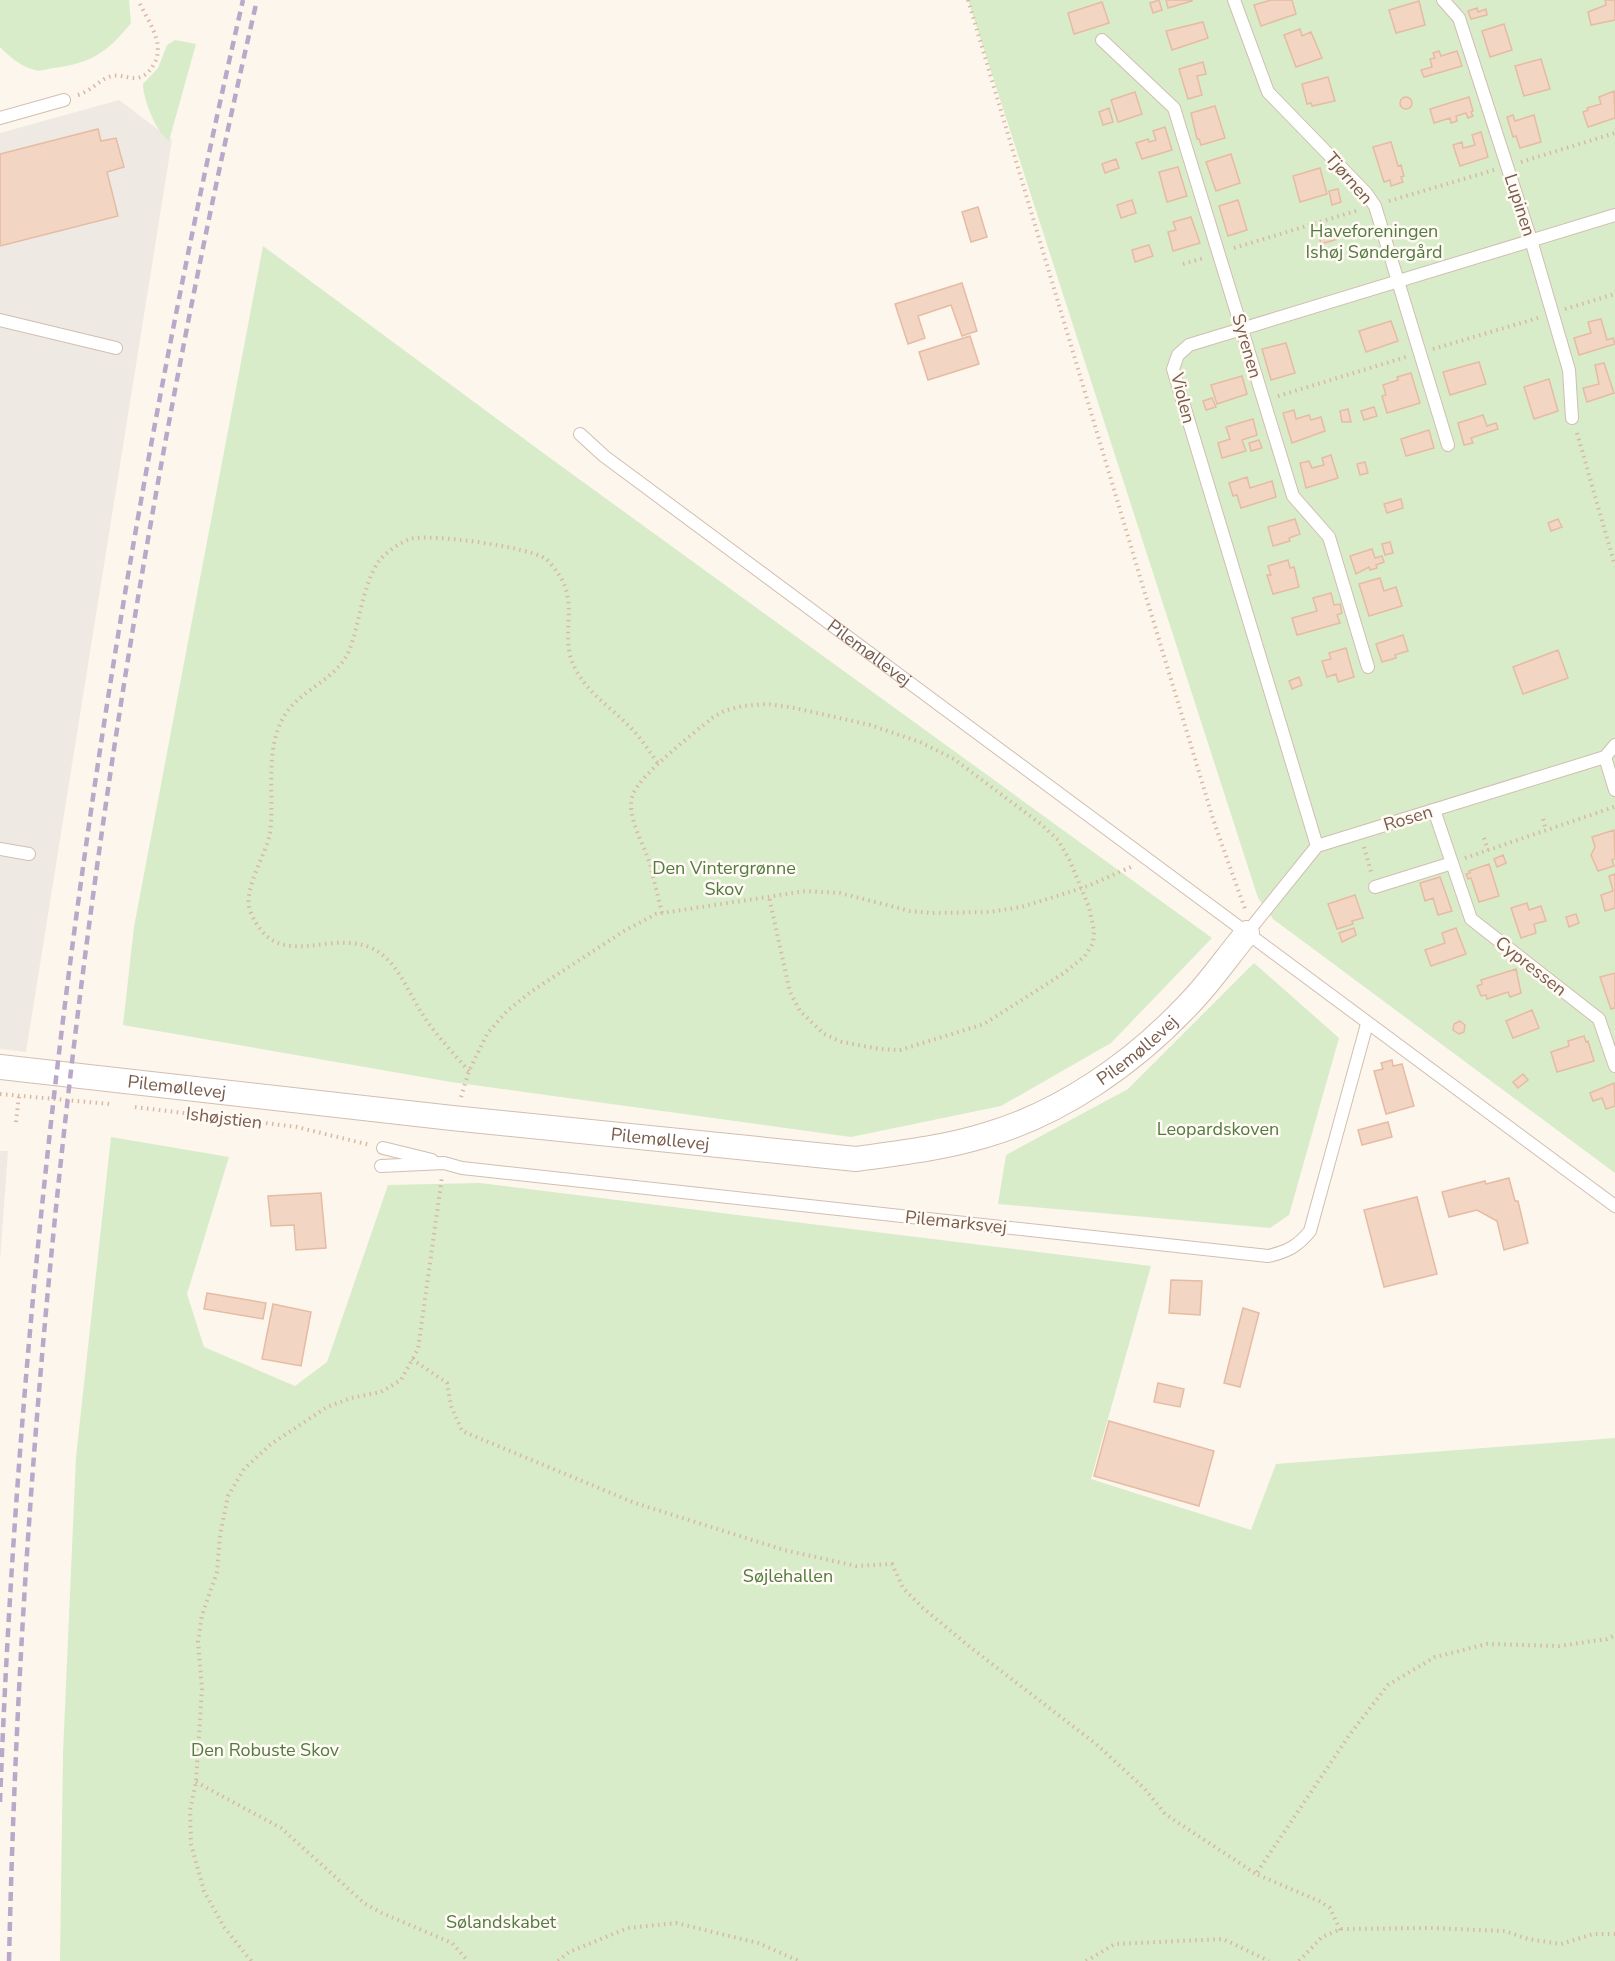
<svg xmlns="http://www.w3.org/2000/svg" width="1615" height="1961" font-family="'Nunito Sans',sans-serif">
  <rect width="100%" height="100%" fill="#fdf6ec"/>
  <!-- industrial -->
  <path fill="#efe9e4" d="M119,100L172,140L26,1052L0,1049V133Z
    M0,1151H8L0,1260Z"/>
  <!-- green -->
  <path fill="#d8ecc9" d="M0,0H129L131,23C108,52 90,64 53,68C48,69 40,72 35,70C21,67 9,56 0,47Z
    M968,0H1615V1173L1273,919L1258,898Z
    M175,40L196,44L169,141C156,132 143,99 143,84L158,68L167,45Z
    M263,246L550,458L1212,938L1111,1043L1001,1106L851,1137L451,1082L123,1025L134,927Z
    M1254,963L1339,1038L1289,1215L1270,1228L998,1204L1006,1155L1128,1089Z
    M111,1137L229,1157L187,1294L204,1347L295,1386L327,1362L388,1185L480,1183L1151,1266L1091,1479L1251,1530L1276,1464L1615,1438V1961H60L63,1753L76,1457Z"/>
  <!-- building -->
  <path fill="#f3d5c3" stroke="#e6bba3" stroke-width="1.5" d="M1159,0L1162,10L1153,13L1150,3Z
    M1166,0H1192V1L1168,8Z
    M1271,0H1292L1296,14L1261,26L1254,5Z
    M1605,0H1615V20L1591,25L1588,12L1606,5Z
    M1419,1L1425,25L1396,33L1389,10Z
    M1102,2L1109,23L1074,34L1068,13Z
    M1477,8L1478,12L1486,9L1487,15L1471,19L1468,11Z
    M1203,22L1208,38L1172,50L1166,31Z
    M1504,24L1512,50L1490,57L1482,31Z
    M1300,29L1302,36L1311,32L1322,58L1296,67L1284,35Z
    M1439,51L1441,56L1457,51L1462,66L1424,77L1421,70L1432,67L1430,59L1435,58L1433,53Z
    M1541,59L1550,89L1524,96L1515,66Z
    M1203,62L1206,74L1197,76L1202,95L1188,99L1179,69Z
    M1328,77L1335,101L1312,106L1311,103L1307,104L1302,84Z
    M1614,91L1615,118L1588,127L1583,112L1588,110L1587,108L1601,104L1599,97Z
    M1135,92L1142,114L1118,122L1111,100Z
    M1469,97L1473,111L1471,112L1473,116L1468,118L1466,113L1456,116L1457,121L1451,123L1450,118L1434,123L1430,109Z
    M1400 103a6 6 0 1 1 12 0a6 6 0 1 1-12 0Z
    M1215,106L1225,138L1201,145L1199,139H1197L1191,113Z
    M1109,108L1113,122L1103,125L1099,112Z
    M1513,115L1515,121L1534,115L1541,142L1520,148L1516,136L1513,137L1507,117Z
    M1165,127L1172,150L1142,159L1136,143L1148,139L1149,142L1156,140L1153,131Z
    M98,129L101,141L116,138L124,167L107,172L118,216L0,246V154Z
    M1481,132L1488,157L1460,166L1453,145L1462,142L1463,148L1475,145L1472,135Z
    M1391,142L1398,166L1401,165L1404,176L1401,177L1403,182L1391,186L1390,180L1384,182L1373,147Z
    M1231,154L1240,183L1216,191L1206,162Z
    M1116,159L1119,168L1105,173L1102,164Z
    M1178,167L1187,196L1167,202L1159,172Z
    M1320,168L1327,194L1300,202L1293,176Z
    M1338,189L1341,202L1332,205L1329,191Z
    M1132,200L1136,213L1121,218L1117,205Z
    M1238,200L1247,230L1228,236L1219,206Z
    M978,207L987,237L971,242L962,212Z
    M1191,217L1200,243L1173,251L1168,232L1176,230L1173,222Z
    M1335,231L1338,239L1321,244L1319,236Z
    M1149,245L1153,256L1135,262L1132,250Z
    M962,283L977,331L962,336L951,305L918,316L925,338L908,344L895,304Z
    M1601,319L1607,340L1613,338L1615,344L1579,355L1574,338L1591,333L1588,322Z
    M1391,321L1398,341L1366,352L1359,331Z
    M970,336L979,364L928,380L919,352Z
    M1286,343L1295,373L1271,380L1262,349Z
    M1479,362L1486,384L1450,395L1443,372Z
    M1604,363L1614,393L1587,402L1583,388L1599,384L1595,365Z
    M1411,373L1420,403L1387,413L1382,396L1386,395L1383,385L1398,380L1397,377Z
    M1242,376L1247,394L1217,404L1211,385Z
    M1549,379L1558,411L1534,419L1524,387Z
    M1212,398L1216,407L1206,410L1203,401Z
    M1374,407L1377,416L1364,420L1361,411Z
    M1348,409L1351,422H1342L1340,411Z
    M1294,410L1296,419L1309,415L1311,420L1321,417L1325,431L1292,443L1283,413Z
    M1483,415L1487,426L1496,423L1498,429L1471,438L1473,443L1464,445L1458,423Z
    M1253,419L1257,435L1242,440L1246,451L1222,458L1218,443L1230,439L1226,427Z
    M1429,430L1434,448L1406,456L1401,439Z
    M1259,440L1262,448L1251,451L1249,443Z
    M1331,455L1338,478L1306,488L1300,463L1309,461L1312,468L1324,465L1322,458Z
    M1365,462L1368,473L1360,475L1357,464Z
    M1247,477L1250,488L1272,481L1276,497L1241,508L1237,495L1233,496L1229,483Z
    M1401,499L1403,508L1387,513L1384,504Z
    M1295,519L1300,534L1289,538L1290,541L1273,546L1268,527Z
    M1558,519L1562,527L1551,531L1548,523Z
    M1390,542L1393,553L1385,555L1382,544Z
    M1372,549L1375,558L1382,556L1384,562L1376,565L1377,568L1370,570L1369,567L1356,574L1350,556Z
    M1288,560L1290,568L1294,567L1299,587L1273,594L1267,575H1271L1268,566Z
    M1380,578L1384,591L1396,587L1402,606L1369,616L1359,584Z
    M1331,593L1334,605L1340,604L1342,613L1337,615L1340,623L1297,635L1292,618L1317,611L1313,598Z
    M1403,635L1408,651L1395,655L1396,658L1382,662L1376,644Z
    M1346,648L1354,677L1338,682L1336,674L1327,677L1322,661L1331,659L1329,653Z
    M1558,650L1568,678L1523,694L1513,667Z
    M1299,677L1302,685L1292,689L1289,681Z
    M1614,830L1615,859L1612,860L1614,866L1598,871L1591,855L1595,847L1592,837Z
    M1503,855L1506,863L1497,867L1494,859Z
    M1489,864L1499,896L1479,902L1471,878L1468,879L1466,874L1470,873L1469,871Z
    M1615,874V908L1605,911L1601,895L1613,891L1609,876Z
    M1440,877L1452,911L1438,915L1433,898L1425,901L1420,883Z
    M1355,895L1363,918L1352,921L1353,924L1337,929L1328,904Z
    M1527,903L1529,910L1541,906L1546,921L1534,924L1536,933L1521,938L1511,908Z
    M1576,914L1579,923L1569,927L1566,917Z
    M1354,928L1356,935L1342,942L1339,933Z
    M1456,928L1466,954L1431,966L1425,950L1445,943L1442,933Z
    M1516,969L1521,993L1510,997L1508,992L1487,999L1486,995L1481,996L1477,986L1482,984L1481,980Z
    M1615,973V1008L1611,1009L1600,977Z
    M1532,1010L1539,1028L1513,1038L1506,1021Z
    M1460,1021L1465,1025L1464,1032L1459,1034L1453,1030L1454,1024Z
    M1584,1036L1586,1042L1588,1041L1594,1061L1557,1072L1551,1052L1569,1046L1568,1041Z
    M1392,1060L1393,1066L1402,1064L1414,1106L1386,1114L1374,1071L1383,1069L1381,1063Z
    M1523,1074L1528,1080L1518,1088L1513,1082Z
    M1614,1083L1615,1106L1606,1109L1602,1098L1593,1101L1590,1093Z
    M1388,1122L1392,1137L1362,1145L1358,1130Z
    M1509,1178L1515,1201H1518L1528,1243L1504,1250L1497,1221L1477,1210L1449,1217L1442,1192L1485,1181L1486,1184Z
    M321,1193L326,1248L296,1250L294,1225L271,1226L268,1196Z
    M1417,1197L1437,1274L1384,1287L1364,1210Z
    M1171,1280L1202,1281L1200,1315L1169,1313Z
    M207,1293L266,1303L263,1319L204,1309Z
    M273,1304L311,1312L301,1366L262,1359Z
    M1243,1308L1259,1313L1240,1387L1224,1383Z
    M1158,1383L1184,1389L1180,1407L1154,1402Z
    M1109,1421L1214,1451L1199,1506L1094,1476Z"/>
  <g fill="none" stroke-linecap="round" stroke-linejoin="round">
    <defs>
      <g id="lane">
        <path d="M1234,0L1268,92L1366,193L1375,206L1448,445"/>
        <path d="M1443,0L1459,18L1531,240L1569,370L1572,418"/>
        <path d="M1102,40L1174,108L1293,496L1329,537L1368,667"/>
        <path d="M0,118L64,100"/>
        <path d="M0,320L116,348"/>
        <path id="s1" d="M580,434L604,456L1615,1206"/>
        <path d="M1605,757L1615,790"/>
        <path d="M1434,810L1471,919L1599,1019L1615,1066"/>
        <path d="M1317,846L1173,369L1178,355L1189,345L1615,215"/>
        <path d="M0,849L29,854"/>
        <path d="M1375,887L1452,863"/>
        <path d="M1247,933L1317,846L1605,757L1615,745"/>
        <path d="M383,1148L432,1160"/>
        <path d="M381,1166L444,1163L462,1168L1268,1256C1287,1252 1298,1246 1310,1231L1367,1024"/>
      </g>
      <g id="street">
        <path id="s2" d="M0,1067L452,1118L856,1159C900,1153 944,1148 986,1135C1062,1113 1133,1063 1187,1006C1209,984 1227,957 1247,933"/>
      </g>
    </defs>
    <!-- lane casing -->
    <use href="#lane" stroke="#d1beb0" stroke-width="14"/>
    <!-- street casing -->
    <use href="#street" stroke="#d1beb0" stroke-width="26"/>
    <!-- path -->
    <path stroke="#d9b8a5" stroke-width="4" stroke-dasharray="1.5 4.5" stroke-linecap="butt" d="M968,0L1144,590L1215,825L1245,909
      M78,95C91,91 98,81 109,77C119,73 128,79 137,78C146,76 150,71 154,64C166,43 147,20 138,0
      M1521,162L1615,133
      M1389,201L1494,170
      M1234,248L1359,210
      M1183,264L1204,258
      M1565,309L1615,294
      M1433,349L1538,318
      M1278,396L1406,357
      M1577,433L1615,566
      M1543,819L1546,830
      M1484,838L1488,850
      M1364,847L1371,872
      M1465,858L1614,807
      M662,913C658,897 654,880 650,864C644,844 625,815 633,794C642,773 694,733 712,718L724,711L742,706L768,704L795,708L870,725L920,742L954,759L1042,825L1058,840L1070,861L1089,907L1094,931L1093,943L1085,956L1064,973L984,1024L900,1050L880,1049L842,1042L824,1034L800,1011L790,992L769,897
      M469,1071C453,1053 436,1035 423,1015C407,991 397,958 369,947C326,930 277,973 251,913C241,891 266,856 270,833C275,795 264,753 283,718C298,690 336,681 349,651C360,625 364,570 386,554C392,548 402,542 410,539C429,533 530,547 546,559C550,562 554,568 557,572C581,604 558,636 575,668C587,693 613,709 632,729C642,740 650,752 659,765
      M0,1094L110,1104
      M461,1097L469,1071L487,1034L507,1011L532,991L624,931L656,914L806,891L840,893L910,911L932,913L990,912L1021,907L1054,897L1088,886L1133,866
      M135,1107L297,1127L370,1145
      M16,1122L19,1096
      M412,1359L447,1383L451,1406L462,1431L635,1503L784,1550L856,1566L892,1564L903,1588L923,1608L970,1647L1096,1744L1145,1789L1165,1814L1256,1874
      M196,1782L281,1828L364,1903L382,1913L452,1943L468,1961
      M1340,1930L1330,1908L1319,1901L1256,1874L1350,1734L1388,1685L1435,1657L1487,1644L1559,1646L1607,1639L1615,1635
      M251,1961L224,1927L204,1891L191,1844L190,1810L196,1782L202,1689L198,1641L202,1615L217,1572L220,1535L228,1496L244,1469L271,1444L327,1407L351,1398L381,1392L401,1380L418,1349L442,1177
      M558,1961L569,1952L628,1928L676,1923L758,1943L799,1961
      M1086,1961L1115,1944L1223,1939L1269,1961
      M1299,1961L1322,1937L1341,1929L1431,1928L1505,1931L1528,1939L1561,1944L1593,1934H1615"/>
    <!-- lane -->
    <use href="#lane" stroke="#fff" stroke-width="12"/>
    <!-- street -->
    <use href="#street" stroke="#fff" stroke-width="24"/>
    <!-- rail -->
    <path stroke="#b9a8c9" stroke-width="4.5" stroke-dasharray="9 6" stroke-linecap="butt" d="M0,1802C23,1195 107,592 243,0
      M9,1961C24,1300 108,644 257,0"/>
  </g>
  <g text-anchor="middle" stroke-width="5" stroke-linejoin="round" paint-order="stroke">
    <!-- street labels -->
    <g font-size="18" fill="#7a5c4d" stroke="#fffaf3">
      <text transform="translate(1349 178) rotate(49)" y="6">Tjørnen</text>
      <text transform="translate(1520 205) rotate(72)" y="6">Lupinen</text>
      <text transform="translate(1247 346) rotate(74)" y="6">Syrenen</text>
      <text transform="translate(1183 398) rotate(76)" y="6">Violen</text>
      <text dy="6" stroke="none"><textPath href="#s1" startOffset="363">Pilemøllevej</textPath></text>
      <text transform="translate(1408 818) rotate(-17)" y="6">Rosen</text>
      <text transform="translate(1531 966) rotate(38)" y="6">Cypressen</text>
      <text dy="6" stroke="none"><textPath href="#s2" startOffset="1168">Pilemøllevej</textPath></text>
      <text dy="6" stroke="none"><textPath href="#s2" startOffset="178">Pilemøllevej</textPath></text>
      <text transform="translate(224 1118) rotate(7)" y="6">Ishøjstien</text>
      <text dy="6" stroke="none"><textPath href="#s2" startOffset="664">Pilemøllevej</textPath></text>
      <text transform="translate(956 1222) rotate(6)" y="6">Pilemarksvej</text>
    </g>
    <!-- park labels -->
    <g font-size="18" fill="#537a41" stroke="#fffaf3">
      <text x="1374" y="237">Haveforeningen<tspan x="1374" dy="21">Ishøj Søndergård</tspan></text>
      <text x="724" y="874">Den Vintergrønne<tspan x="724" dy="21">Skov</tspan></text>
      <text x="1218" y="1135">Leopardskoven</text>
      <text x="788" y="1582">Søjlehallen</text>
      <text x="265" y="1756">Den Robuste Skov</text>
      <text x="501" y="1928">Sølandskabet</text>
    </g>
  </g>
</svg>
